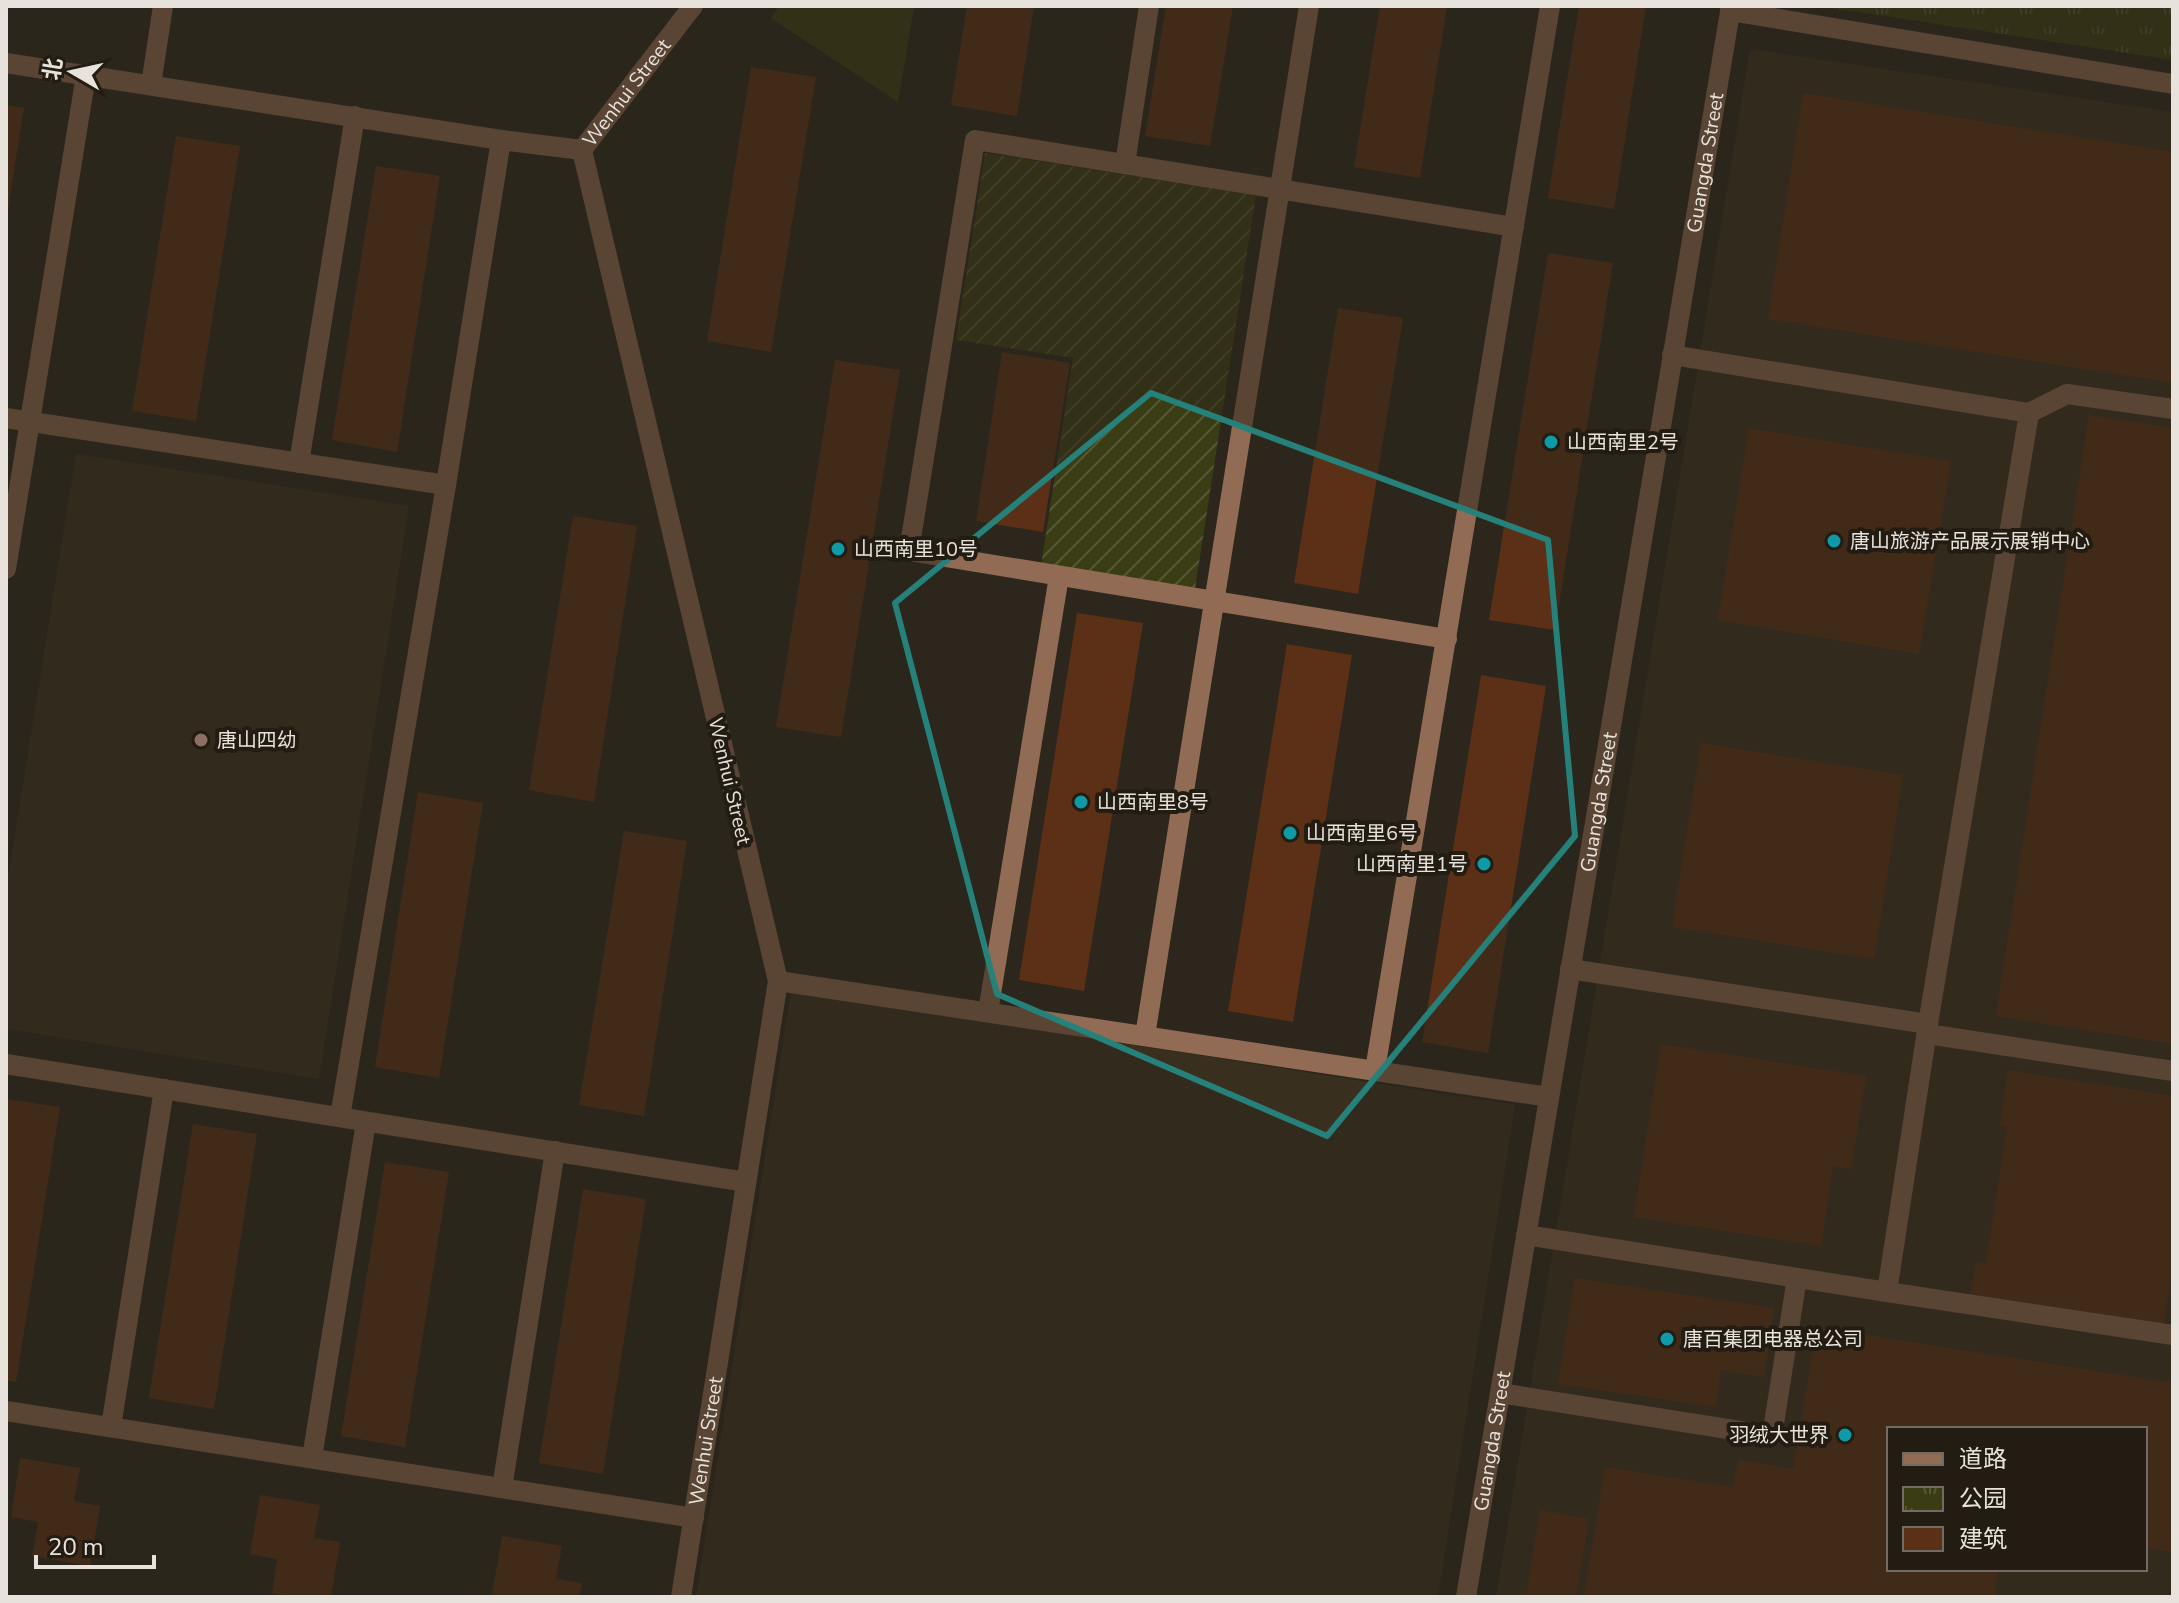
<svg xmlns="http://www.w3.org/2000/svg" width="2179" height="1603" font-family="'Nunito Sans','Noto Sans SC',sans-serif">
  <defs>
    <pattern id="park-tufts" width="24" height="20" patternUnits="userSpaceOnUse" patternTransform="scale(2)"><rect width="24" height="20" fill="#3a3c13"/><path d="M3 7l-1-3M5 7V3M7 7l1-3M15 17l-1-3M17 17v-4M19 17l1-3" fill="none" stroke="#565835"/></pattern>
    <pattern id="garden-furrows" width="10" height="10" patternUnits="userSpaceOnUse" patternTransform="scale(2)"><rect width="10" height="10" fill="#3a3c13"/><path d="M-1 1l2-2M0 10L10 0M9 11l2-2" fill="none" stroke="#565835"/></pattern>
  </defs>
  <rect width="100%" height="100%" fill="#2c261c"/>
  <!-- built -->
  <path fill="#382f1f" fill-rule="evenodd" d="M1750,49L2173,112V1597H1496ZM1889,1429H2145V1569H1889Z
    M76,454L409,506L319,1079L6,1029V890Z
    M791,991L1515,1105L1438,1597H696Z"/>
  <!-- grass -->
  <path fill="#3a3c13" d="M779,6H914L898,102L771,18Z"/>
  <!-- park -->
  <path fill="url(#park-tufts)" d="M1818,6H2173V60Z"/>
  <!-- garden -->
  <path fill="url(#garden-furrows)" d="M985,153L1256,195L1195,589L1041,566L1073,358L956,340Z"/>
  <!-- building -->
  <path fill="#5c3016" d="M967,6H1034L1017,116L951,105Z
    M1166,6H1233L1210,146L1145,136Z
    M1380,6H1447L1420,178L1354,167Z
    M1579,6H1646L1614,209L1548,198Z
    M751,67L816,77L771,352L707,341Z
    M1803,93L2173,152V383L1768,319Z
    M6,105L24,108L8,209H6Z
    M176,136L240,146L196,421L132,411Z
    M376,166L440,176L397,452L332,440Z
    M1548,253L1613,263L1555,630L1489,620Z
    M1338,308L1403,318L1358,594L1294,583Z
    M1002,352L1070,363L1043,532L976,521Z
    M835,360L900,370L841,737L776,727Z
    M2089,415L2173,428V1044L1996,1016Z
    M1749,428L1951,461L1919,654L1718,620Z
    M573,516L637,526L594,802L529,790Z
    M1077,613L1143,623L1084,991L1019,980Z
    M1287,644L1352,655L1293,1022L1228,1011Z
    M1481,675L1546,686L1488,1053L1422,1042Z
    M1701,743L1903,775L1874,959L1672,927Z
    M418,792L483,803L439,1078L375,1067Z
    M624,831L687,841L644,1116L579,1105Z
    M1661,1044L1866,1076L1851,1169L1833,1166L1821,1246L1634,1217Z
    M2008,1070L2173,1096V1265L2163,1327L1970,1298L1976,1262L1986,1264L2007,1127L2000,1126Z
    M6,1099L60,1107L16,1382L6,1380Z
    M193,1124L257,1134L214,1409L149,1398Z
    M385,1162L449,1172L405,1447L341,1436Z
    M583,1189L646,1199L603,1474L539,1463Z
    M1575,1278L1774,1308L1764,1377L1721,1370L1716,1407L1558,1384Z
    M1817,1327L2173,1383V1552L2145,1548V1429H1889V1569H1998L1994,1597H1584L1605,1467L1733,1487L1738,1460L1793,1469Z
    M20,1458L80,1468L74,1501L100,1506L90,1566L32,1556L38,1522L11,1517Z
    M260,1495L320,1505L314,1538L340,1542L331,1597H298L272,1593L277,1559L250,1554Z
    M1540,1510L1589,1519L1576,1597H1526Z
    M502,1536L562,1546L556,1579L582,1583L579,1597L492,1595Z"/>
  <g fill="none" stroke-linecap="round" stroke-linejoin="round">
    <!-- minor -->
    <g stroke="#926b54" stroke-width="20">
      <path d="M1730,11L2173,84"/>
      <path d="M6,63L501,140L582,150"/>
      <path d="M151,85L163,6"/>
      <path d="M1125,164L1149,6"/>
      <path d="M2029,413L2067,394L2173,409"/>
      <path d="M6,418L446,485"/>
      <path d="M299,463L355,116"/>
      <path d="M6,569L86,75"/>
      <path d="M1447,639L909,551L975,140L1514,227"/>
      <path d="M1570,969L1928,1024"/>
      <path d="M778,981L1549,1097"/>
      <path d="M988,1012L1059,576"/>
      <path d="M1927,1034L2173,1071"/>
      <path d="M1145,1036L1309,6"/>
      <path d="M6,1064L746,1182"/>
      <path d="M1375,1070L1550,6"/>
      <path d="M340,1117L446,485L501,140"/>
      <path d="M1526,1235L1887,1292L1928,1024L2029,413L1672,355"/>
      <path d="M1887,1292L2173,1335"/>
      <path d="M1500,1393L1772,1436L1797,1278"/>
      <path d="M6,1411L694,1518"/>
      <path d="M111,1427L164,1089"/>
      <path d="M312,1458L366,1122"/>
      <path d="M502,1488L555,1151"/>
      <path id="s1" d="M681,1597L778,981L582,150L693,6"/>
      <path id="s2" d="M1466,1597L1731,6"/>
    </g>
  </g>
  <!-- marked area -->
  <path d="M0 0H2179V1603H0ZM1151,393L1548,540L1575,836L1327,1136L997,994L895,603Z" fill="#2c261c" fill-opacity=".55" fill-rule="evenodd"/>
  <path fill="none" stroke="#258179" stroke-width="6" stroke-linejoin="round" d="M1151,393L1548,540L1575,836L1327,1136L997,994L895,603Z"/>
  <!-- markers -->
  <g fill="#0f9aa8" stroke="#221c12" stroke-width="3">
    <circle cx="1551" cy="442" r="8"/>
    <circle cx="1834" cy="541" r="8"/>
    <circle cx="838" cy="549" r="8"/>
    <circle cx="1081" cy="802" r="8"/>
    <circle cx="1290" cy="833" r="8"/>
    <circle cx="1484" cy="864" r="8"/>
    <circle cx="1667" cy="1339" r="8"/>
    <circle cx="1845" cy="1435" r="8"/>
  </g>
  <circle fill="#8d6e63" stroke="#221c12" stroke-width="3" cx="201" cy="740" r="8"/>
  <g text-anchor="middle" stroke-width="8" stroke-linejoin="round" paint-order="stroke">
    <!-- street labels -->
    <g font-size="20" fill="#e7e3dc" stroke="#221c12">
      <text dy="7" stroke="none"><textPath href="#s1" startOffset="1550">Wenhui Street</textPath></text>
      <text dy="7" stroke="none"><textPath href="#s2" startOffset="1454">Guangda Street</textPath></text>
      <text transform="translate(730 781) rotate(77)" y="7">Wenhui Street</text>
      <text dy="7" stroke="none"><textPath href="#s2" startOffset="806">Guangda Street</textPath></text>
      <text dy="7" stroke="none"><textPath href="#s2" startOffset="158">Guangda Street</textPath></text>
      <text dy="7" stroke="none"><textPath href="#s1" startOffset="158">Wenhui Street</textPath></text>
    </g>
    <!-- poi labels -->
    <g font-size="20" fill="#e7e3dc" stroke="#221c12" text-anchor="start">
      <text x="1567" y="449">山西南里2号</text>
      <text x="1850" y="548">唐山旅游产品展示展销中心</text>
      <text x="854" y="556">山西南里10号</text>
      <text x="217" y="747">唐山四幼</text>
      <text x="1097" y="809">山西南里8号</text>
      <text x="1306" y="840">山西南里6号</text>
      <text x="1468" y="871" text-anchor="end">山西南里1号</text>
      <text x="1683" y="1346">唐百集团电器总公司</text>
      <text x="1829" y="1442" text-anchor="end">羽绒大世界</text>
    </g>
  </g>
  <!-- border -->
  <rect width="2179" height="1603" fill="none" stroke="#e7e3dc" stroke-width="16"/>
  <!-- legend -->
  <rect x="1887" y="1427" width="260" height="144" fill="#221c12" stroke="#716c63" stroke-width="2"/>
  <rect x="1903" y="1453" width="40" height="12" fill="#926b54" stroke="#716c63" stroke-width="2"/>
  <text x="1959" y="1467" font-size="24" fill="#e7e3dc">道路</text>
  <rect x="1903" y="1487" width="40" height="24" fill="url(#park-tufts)" stroke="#716c63" stroke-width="2"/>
  <text x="1959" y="1507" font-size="24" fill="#e7e3dc">公园</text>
  <rect x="1903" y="1527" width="40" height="24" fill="#5c3016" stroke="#716c63" stroke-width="2"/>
  <text x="1959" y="1547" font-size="24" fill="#e7e3dc">建筑</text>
  <!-- north arrow -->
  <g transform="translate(72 72) rotate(279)" stroke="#221c12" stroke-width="6" paint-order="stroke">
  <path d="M0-6L14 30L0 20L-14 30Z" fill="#e7e3dc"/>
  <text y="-12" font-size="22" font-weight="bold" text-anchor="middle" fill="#e7e3dc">北</text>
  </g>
  <!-- scale -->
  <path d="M36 1555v12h118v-12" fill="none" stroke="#e7e3dc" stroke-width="4"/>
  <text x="48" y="1555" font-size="24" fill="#e7e3dc" stroke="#221c12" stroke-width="6" paint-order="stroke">20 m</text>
</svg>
